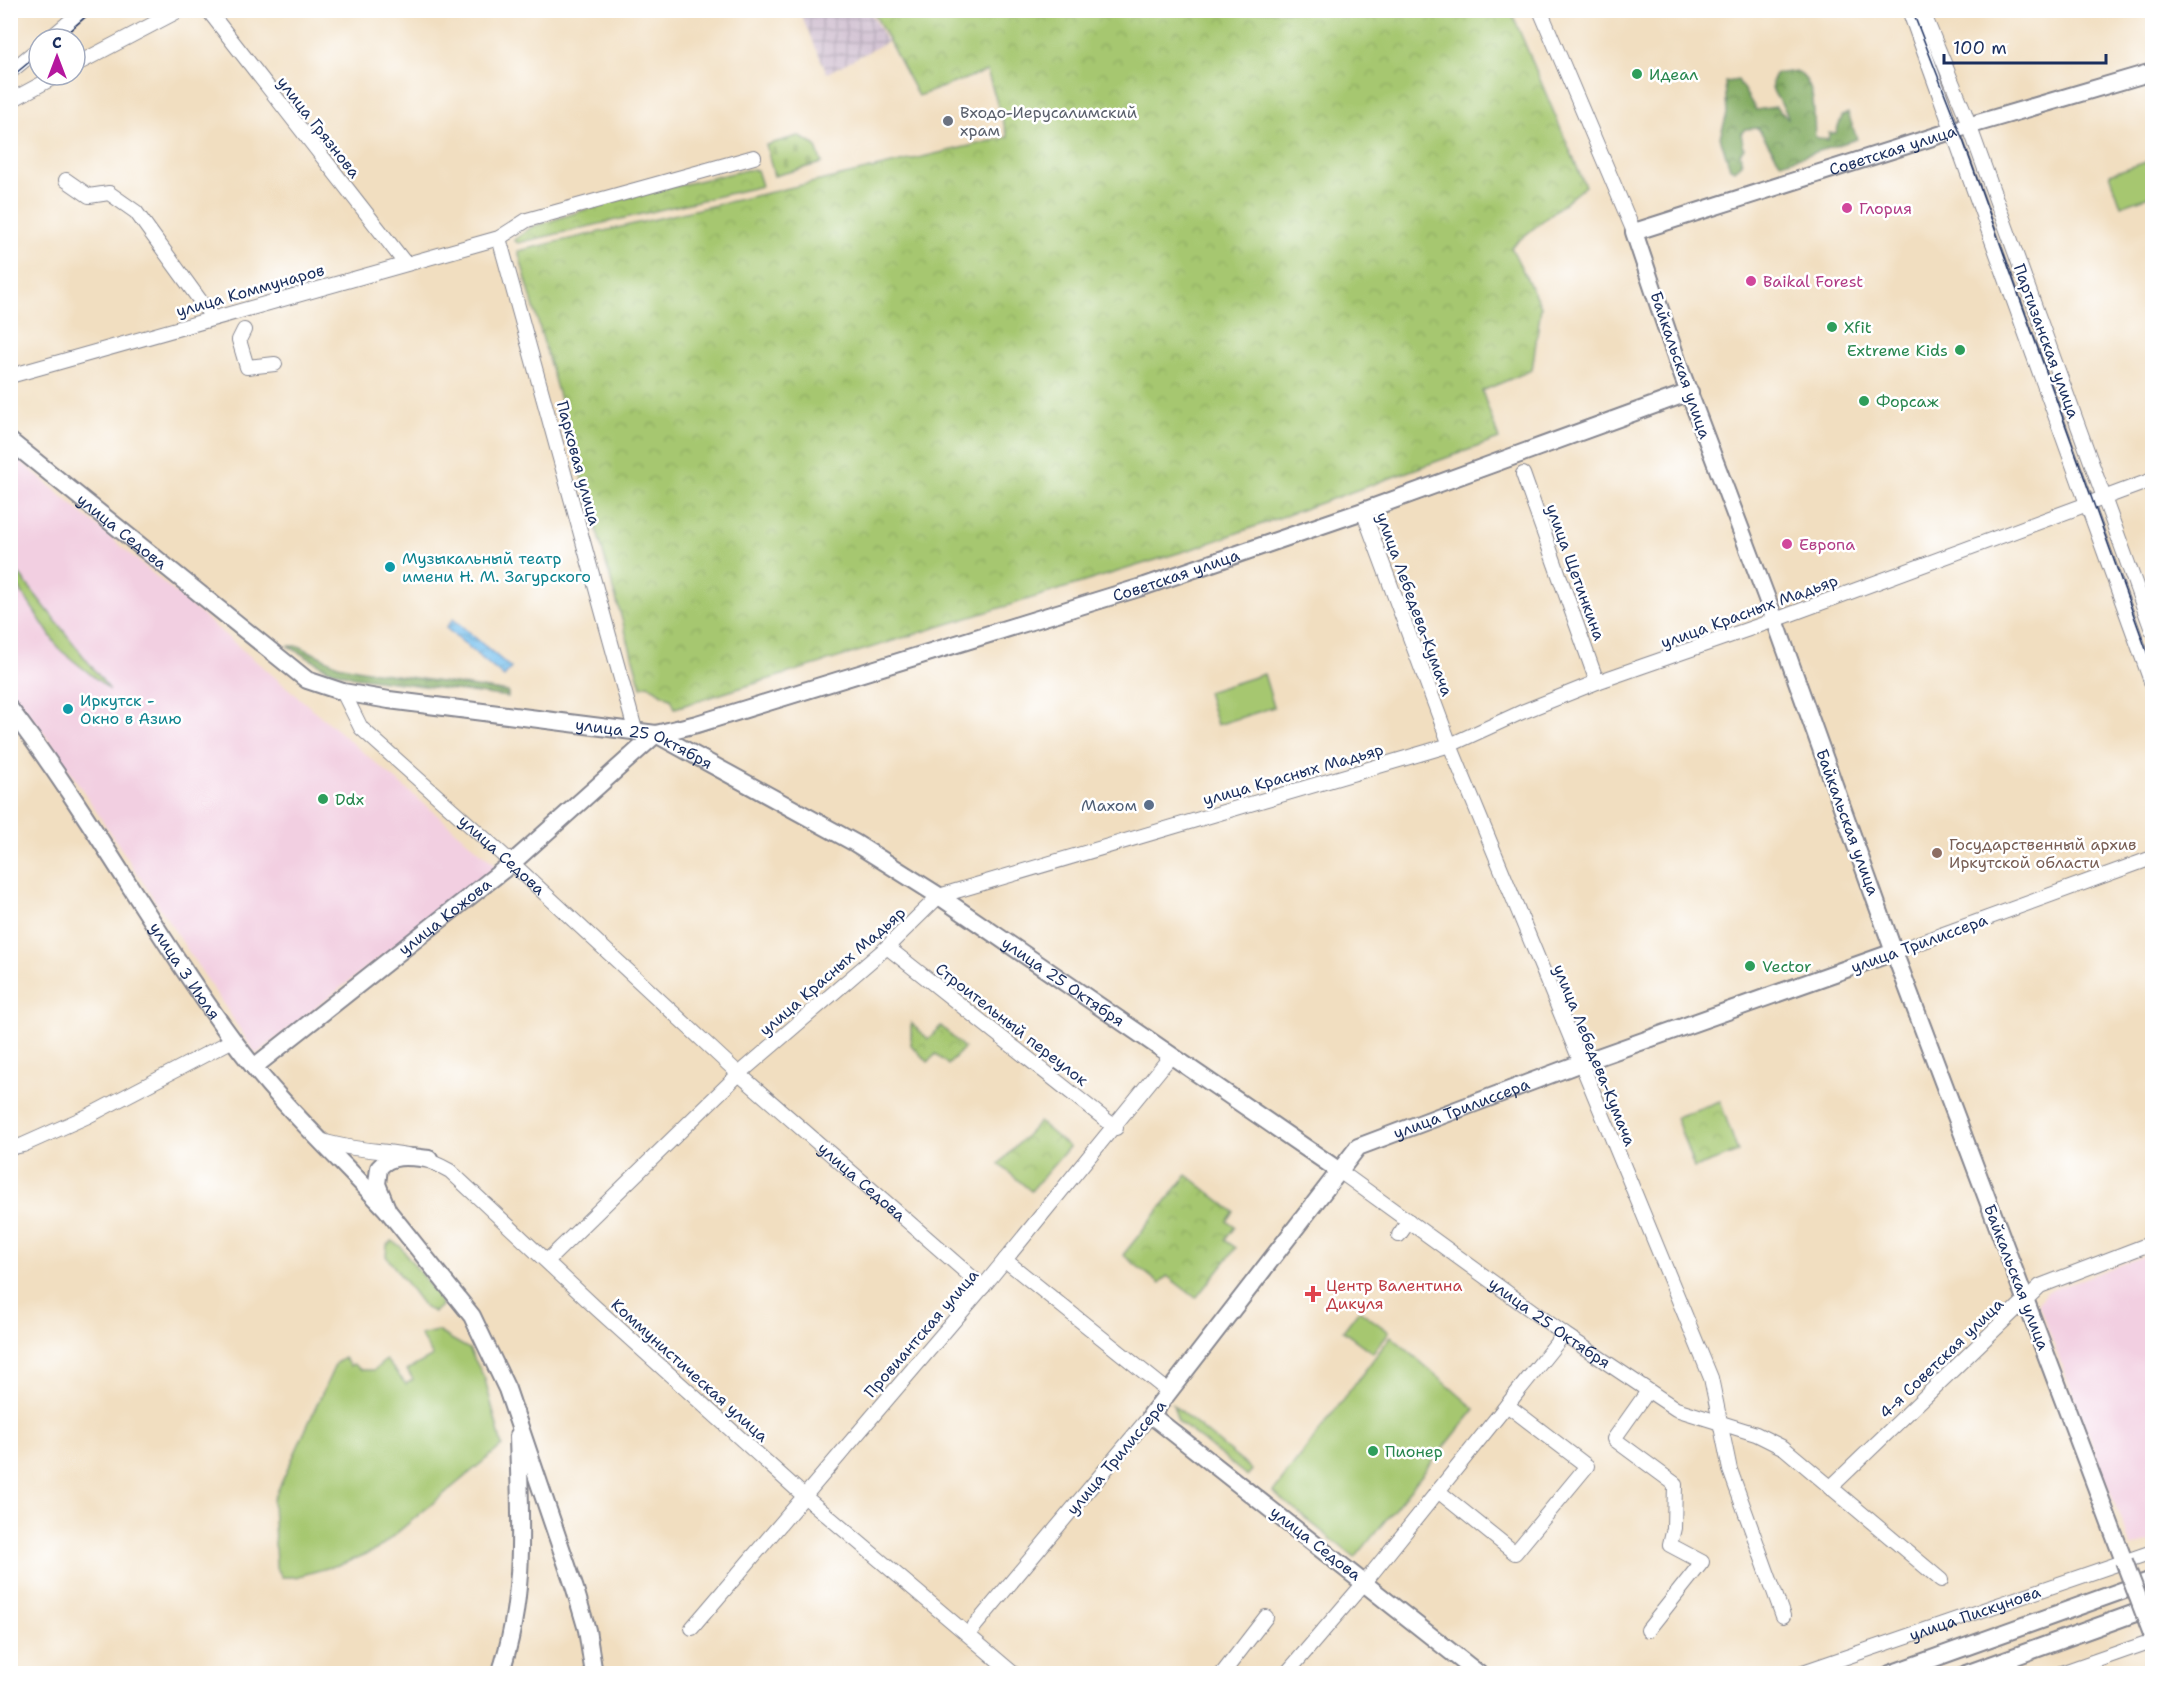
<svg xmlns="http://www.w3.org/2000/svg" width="2163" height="1684" font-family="'Shantell Sans',sans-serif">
  <defs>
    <pattern id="industrial-grid" width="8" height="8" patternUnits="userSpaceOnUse" patternTransform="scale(1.5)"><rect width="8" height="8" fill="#cfbdcf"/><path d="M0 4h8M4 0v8" fill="none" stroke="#a79aab"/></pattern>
    <pattern id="forest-crowns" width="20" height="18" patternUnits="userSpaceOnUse" patternTransform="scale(1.5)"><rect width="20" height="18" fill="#84ac62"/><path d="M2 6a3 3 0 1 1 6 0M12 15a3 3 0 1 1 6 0" fill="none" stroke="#6b8c54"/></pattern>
    <pattern id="cemetery-stones" width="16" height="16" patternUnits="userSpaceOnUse" patternTransform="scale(1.5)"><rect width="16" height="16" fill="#a6c770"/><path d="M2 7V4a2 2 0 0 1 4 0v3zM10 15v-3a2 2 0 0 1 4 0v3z" fill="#8eab63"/></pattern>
    <pattern id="park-crowns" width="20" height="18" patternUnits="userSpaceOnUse" patternTransform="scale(1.5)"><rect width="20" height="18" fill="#a6c770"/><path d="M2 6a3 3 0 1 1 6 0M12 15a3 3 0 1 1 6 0" fill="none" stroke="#8eab63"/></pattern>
    <pattern id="water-waves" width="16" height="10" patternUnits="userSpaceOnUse" patternTransform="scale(1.5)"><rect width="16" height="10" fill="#74bfed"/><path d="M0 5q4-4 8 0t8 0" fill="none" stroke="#5e9cc3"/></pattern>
  </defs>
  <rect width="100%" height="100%" fill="#fff"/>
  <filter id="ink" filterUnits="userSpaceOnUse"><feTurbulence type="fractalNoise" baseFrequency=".0167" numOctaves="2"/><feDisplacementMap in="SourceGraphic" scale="12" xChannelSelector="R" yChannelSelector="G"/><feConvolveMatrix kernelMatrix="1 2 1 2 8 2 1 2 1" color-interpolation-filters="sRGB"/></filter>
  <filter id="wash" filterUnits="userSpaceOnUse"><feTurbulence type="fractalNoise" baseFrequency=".008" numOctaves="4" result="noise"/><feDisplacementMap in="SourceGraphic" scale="24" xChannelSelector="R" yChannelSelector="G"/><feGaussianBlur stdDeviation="1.35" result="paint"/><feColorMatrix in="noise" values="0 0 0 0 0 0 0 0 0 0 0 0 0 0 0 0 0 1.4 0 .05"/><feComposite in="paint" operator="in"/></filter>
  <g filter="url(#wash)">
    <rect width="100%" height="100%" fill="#f1dec0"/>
    <!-- built -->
    <path fill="#f2cfe1" d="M11,453L497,866L256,1054L54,747L11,691Z
      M2152,1253V1540L2131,1547L2038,1303L2046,1292Z"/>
    <!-- industrial -->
    <path fill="url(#industrial-grid)" d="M799,11H870L887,42L827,73Z"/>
    <!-- grass -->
    <path fill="#a6c770" stroke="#607b67" stroke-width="1.5" d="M2152,160V195L2121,206L2110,174Z
      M12,565L110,690L59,649L12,577Z
      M1264,674L1274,707L1217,725L1207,692Z
      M392,1241L400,1246L440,1299L441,1306L434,1312L425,1308L386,1256L387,1245Z
      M1359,1310L1389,1332L1373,1353L1343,1331Z
      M437,1331L469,1349L485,1379L502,1446L376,1550L345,1563L295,1577H282L276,1566L273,1501L336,1363L344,1358L350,1366L353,1364L361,1370H374L386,1360L406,1384L413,1379L407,1370L433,1356L420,1335Z
      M1391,1336L1475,1409L1355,1558L1273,1492Z
      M1173,1405L1252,1470L1247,1476L1178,1421Z"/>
    <!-- forest -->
    <path fill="url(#forest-crowns)" stroke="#506e60" stroke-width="1.5" d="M1796,71C1818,83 1813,115 1815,137L1828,140L1829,133H1836L1842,116L1848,113L1857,139L1781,163L1758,128L1745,129L1741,134L1744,148L1740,153L1742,164L1735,170L1730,168L1720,137L1727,114L1725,82L1738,80L1756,110L1775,107L1788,118C1785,102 1764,92 1775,74Z
      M288,646H299L338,665L362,670L508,692V697L354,677L327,669Z"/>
    <!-- cemetery -->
    <path fill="url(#cemetery-stones)" stroke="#607b67" stroke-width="1.5" d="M798,136L815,145L822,163L774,176L766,145Z"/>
    <!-- park -->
    <path fill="url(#park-crowns)" stroke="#607b67" stroke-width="1.5" d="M873,11H1511L1585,186L1511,247L1541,307L1532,370L1482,391L1499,439L1198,547L675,708L671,699L648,685L641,687L518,251L1008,137L987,71L918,96Z
      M746,170H757L762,186L518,243L514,240L532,227L615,200Z
      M911,1023L928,1039L941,1026L964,1048L948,1065L936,1054L928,1062L911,1045Z
      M1720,1101L1738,1152L1694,1168L1676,1117Z
      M1039,1122L1069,1147L1031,1191L999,1164Z
      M1187,1175L1234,1212L1227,1221L1235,1227L1225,1240L1236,1248L1196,1298L1167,1276L1160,1284L1123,1255Z"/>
    <!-- water -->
    <path fill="url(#water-waves)" stroke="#4877a6" stroke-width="1.5" d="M453,619L511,668L504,677L446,628Z"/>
  </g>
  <g filter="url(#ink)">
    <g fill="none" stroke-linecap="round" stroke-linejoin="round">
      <defs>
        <g id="minor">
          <path d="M208,10L405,263"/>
          <path d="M1540,10L1634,232"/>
          <path d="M1909,10L2152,684"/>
          <path d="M1922,10L1964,111L2152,630"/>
          <path d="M49,39L83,10"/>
          <path d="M75,65L180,10"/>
          <path d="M10,72L39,48"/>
          <path d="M10,101L58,75"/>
          <path d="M66,180L89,196L109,193L136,212L212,317"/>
          <path d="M499,238L636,733"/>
          <path d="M244,330L239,340L247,367L275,364"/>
          <path d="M10,376L499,238L527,220L754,157"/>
          <path d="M1523,474L1597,682"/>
          <path d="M1363,511L1450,745L1711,1378L1730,1470L1783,1616"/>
          <path id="s1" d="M343,692L361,728L512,863L739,1074L983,1287"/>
          <path d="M887,947L1116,1128"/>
          <path d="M1894,952L2152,858"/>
          <path d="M323,1141C369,1156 405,1145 450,1171L595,1307L803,1495L1014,1674"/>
          <path d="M10,1148L23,1145L88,1116L233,1040"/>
          <path id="s2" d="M1338,1170L1564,1334L1676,1409L1756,1434L1784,1448L1941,1580"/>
          <path d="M1399,1235L1409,1221"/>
          <path d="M1005,1260L1169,1392"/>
          <path d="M547,1261L739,1074L887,947L939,896L1450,745L1522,712L1597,682L1775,620L2152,480"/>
          <path d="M1830,1488L2040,1286L2152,1243"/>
          <path d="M1438,1491L1515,1553L1587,1466L1507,1405"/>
          <path d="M692,1628L987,1282L1171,1056"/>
          <path d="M1648,1630L1702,1562L1670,1545L1674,1528L1675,1484L1614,1439L1648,1391"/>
          <path d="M968,1634L1151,1415"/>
          <path d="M1222,1674L1266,1617"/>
          <path d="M1286,1674L1365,1582L1564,1334"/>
          <path id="s3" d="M1797,1674L2152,1552"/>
          <path d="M2058,1674L2152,1641"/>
        </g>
        <g id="major">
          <path id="s4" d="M10,441L307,680L343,692L389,700L656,734L855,843L939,896L1338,1170"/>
          <path id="s5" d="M10,709C91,815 154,933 233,1040C277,1101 337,1156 388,1211"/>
          <path id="s6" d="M254,1067L512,863L656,734L697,724L1145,586L1363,511L1690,392"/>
          <path d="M429,1159C411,1157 391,1153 379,1168L377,1184L388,1211L472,1316L507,1389L575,1589L587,1630L594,1674"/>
          <path id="s7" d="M2124,1561L1894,952L1775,620L1680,369L1634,232L1961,128L2152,72"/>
          <path d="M500,1674C527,1596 520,1517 518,1436"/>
          <path id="s8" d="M1479,1674L1151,1415L1358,1147L1581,1063L1894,952"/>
          <path d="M1890,1674L2152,1580"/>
          <path d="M1966,1674L2152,1607"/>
        </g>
      </defs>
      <!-- minor casing -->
      <use href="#minor" stroke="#86868f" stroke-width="16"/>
      <!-- major casing -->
      <use href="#major" stroke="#86868f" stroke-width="20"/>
      <!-- minor -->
      <use href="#minor" stroke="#fff" stroke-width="14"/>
      <!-- major -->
      <use href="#major" stroke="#fff" stroke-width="16"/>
      <!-- tram -->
      <path stroke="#1b2f5e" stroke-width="1.5" d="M1912,10L1964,143L2152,666
        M60,39L93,10
        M10,78L39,54"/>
      <defs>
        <path id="major-bridge" d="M2124,1561L2152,1634"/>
      </defs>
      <!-- major-bridge casing -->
      <use href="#major-bridge" stroke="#86868f" stroke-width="20" stroke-linecap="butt"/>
      <!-- major-bridge -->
      <use href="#major-bridge" stroke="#fff" stroke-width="16"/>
    </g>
  </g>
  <!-- markers -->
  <g fill="#2e9e5b" stroke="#fff" stroke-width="2">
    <circle cx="1637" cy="74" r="6"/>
    <circle cx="1832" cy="327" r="6"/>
    <circle cx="1960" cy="350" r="6"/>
    <circle cx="1864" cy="401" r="6"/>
    <circle cx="323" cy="799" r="6"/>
    <circle cx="1750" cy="966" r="6"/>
    <circle cx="1373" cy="1451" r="6"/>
  </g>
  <circle fill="#6b7280" stroke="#fff" stroke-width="2" cx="948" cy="121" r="6"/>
  <g fill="#d1479c" stroke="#fff" stroke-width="2">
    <circle cx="1847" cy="208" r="6"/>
    <circle cx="1751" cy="281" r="6"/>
    <circle cx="1787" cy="544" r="6"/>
  </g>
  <g fill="#0f9aa8" stroke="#fff" stroke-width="2">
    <circle cx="390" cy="567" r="6"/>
    <circle cx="68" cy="709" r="6"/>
  </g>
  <circle fill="#5c6f8a" stroke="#fff" stroke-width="2" cx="1149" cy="805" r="6"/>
  <circle fill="#8d6e63" stroke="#fff" stroke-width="2" cx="1937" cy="853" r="6"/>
  <path fill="#e0444e" stroke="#fff" stroke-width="2" d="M1310 1285h6v6h6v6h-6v6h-6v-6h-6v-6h6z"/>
  <g text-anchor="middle" stroke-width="5" stroke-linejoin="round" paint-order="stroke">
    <!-- leisure labels -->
    <g font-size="16" fill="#27864d" stroke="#fff" text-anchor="start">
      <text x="1649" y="80">Идеал</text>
      <text x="1844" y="333">Xfit</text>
      <text x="1948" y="356" text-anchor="end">Extreme Kids</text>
      <text x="1876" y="407">Форсаж</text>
      <text x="335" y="805">Ddx</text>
      <text x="1762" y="972">Vector</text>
      <text x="1385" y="1457">Пионер</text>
    </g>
    <!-- worship labels -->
    <g font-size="16" fill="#5b616d" stroke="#fff" text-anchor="start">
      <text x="960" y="118">Входо-Иерусалимский<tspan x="960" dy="18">храм</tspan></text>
    </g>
    <!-- street labels -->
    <g font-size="16" fill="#1b2f5e" stroke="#fff">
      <text transform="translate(319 127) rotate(52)" y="6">улица Грязнова</text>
      <text dy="6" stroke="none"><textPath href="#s7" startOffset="1688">Советская улица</textPath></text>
      <text transform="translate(250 290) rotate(-16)" y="6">улица Коммунаров</text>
      <text transform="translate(2047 341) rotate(70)" y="6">Партизанская улица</text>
      <text transform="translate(1681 365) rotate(71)" y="6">Байкальская улица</text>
      <text transform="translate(579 463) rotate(75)" y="6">Парковая улица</text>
      <text dy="6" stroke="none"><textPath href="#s4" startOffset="144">улица Седова</textPath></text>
      <text transform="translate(1576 572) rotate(70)" y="6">улица Щетинкина</text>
      <text dy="6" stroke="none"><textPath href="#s6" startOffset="1066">Советская улица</textPath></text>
      <text transform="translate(1415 604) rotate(70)" y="6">улица Лебедева-Кумача</text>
      <text transform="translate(1749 611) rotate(-20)" y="6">улица Красных Мадьяр</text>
      <text dy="6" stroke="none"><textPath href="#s4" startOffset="726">улица 25 Октября</textPath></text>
      <text transform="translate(1293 774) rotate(-16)" y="6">улица Красных Мадьяр</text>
      <text transform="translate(1848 822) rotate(70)" y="6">Байкальская улица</text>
      <text dy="6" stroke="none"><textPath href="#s1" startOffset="230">улица Седова</textPath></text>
      <text dy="6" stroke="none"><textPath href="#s6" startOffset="243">улица Кожова</textPath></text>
      <text transform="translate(1919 943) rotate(-20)" y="6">улица Трилиссера</text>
      <text dy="6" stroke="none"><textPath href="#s5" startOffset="315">улица 3 Июля</textPath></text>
      <text transform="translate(832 971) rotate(-41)" y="6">улица Красных Мадьяр</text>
      <text dy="6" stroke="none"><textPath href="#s4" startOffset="1212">улица 25 Октября</textPath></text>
      <text transform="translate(1012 1024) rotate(38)" y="6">Строительный переулок</text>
      <text transform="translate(1595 1055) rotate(68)" y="6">улица Лебедева-Кумача</text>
      <text dy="6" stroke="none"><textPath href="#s8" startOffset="867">улица Трилиссера</textPath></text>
      <text dy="6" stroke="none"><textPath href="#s1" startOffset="716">улица Седова</textPath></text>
      <text transform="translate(2017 1277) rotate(69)" y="6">Байкальская улица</text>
      <text dy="6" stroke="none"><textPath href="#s2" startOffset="261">улица 25 Октября</textPath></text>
      <text transform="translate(921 1333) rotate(-49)" y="6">Провиантская улица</text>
      <text transform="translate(1941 1358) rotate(-44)" y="6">4-я Советская улица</text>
      <text transform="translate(690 1370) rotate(42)" y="6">Коммунистическая улица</text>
      <text transform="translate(1116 1457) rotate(-50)" y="6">улица Трилиссера</text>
      <text transform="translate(1316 1543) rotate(38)" y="6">улица Седова</text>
      <text dy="6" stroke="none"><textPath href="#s3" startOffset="188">улица Пискунова</textPath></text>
    </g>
    <!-- hotel labels -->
    <g font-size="16" fill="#b23c85" stroke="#fff" text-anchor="start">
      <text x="1859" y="214">Глория</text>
      <text x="1763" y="287">Baikal Forest</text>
      <text x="1799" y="550">Европа</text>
    </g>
    <!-- culture labels -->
    <g font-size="16" fill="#0d838f" stroke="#fff" text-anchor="start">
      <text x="402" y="564">Музыкальный театр<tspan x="402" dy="18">имени Н. М. Загурского</tspan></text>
      <text x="80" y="706">Иркутск -<tspan x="80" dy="18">Окно в Азию</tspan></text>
    </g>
    <!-- service labels -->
    <g font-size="16" fill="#4e5e75" stroke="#fff" text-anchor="end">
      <text x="1137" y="811">Махом</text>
    </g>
    <!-- education labels -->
    <g font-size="16" fill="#785e54" stroke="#fff" text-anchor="start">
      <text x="1949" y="850">Государственный архив<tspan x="1949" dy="18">Иркутской области</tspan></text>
    </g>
    <!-- health labels -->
    <g font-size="16" fill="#be3a42" stroke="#fff" text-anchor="start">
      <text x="1326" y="1291">Центр Валентина<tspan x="1326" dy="18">Дикуля</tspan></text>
    </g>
  </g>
  <!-- margin -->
  <rect width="2163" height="1684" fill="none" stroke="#fff" stroke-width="36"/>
  <!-- north arrow -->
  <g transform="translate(57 57)"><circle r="28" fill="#ffffff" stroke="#a4acbf" stroke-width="1.5"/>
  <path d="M0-4.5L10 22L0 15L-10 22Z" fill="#b5179e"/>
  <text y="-9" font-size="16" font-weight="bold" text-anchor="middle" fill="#1b2f5e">С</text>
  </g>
  <!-- scale -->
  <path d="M1944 54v9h162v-9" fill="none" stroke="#1b2f5e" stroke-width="3"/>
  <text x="1953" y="54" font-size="18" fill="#1b2f5e" stroke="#ffffff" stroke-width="4.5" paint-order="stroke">100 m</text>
</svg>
